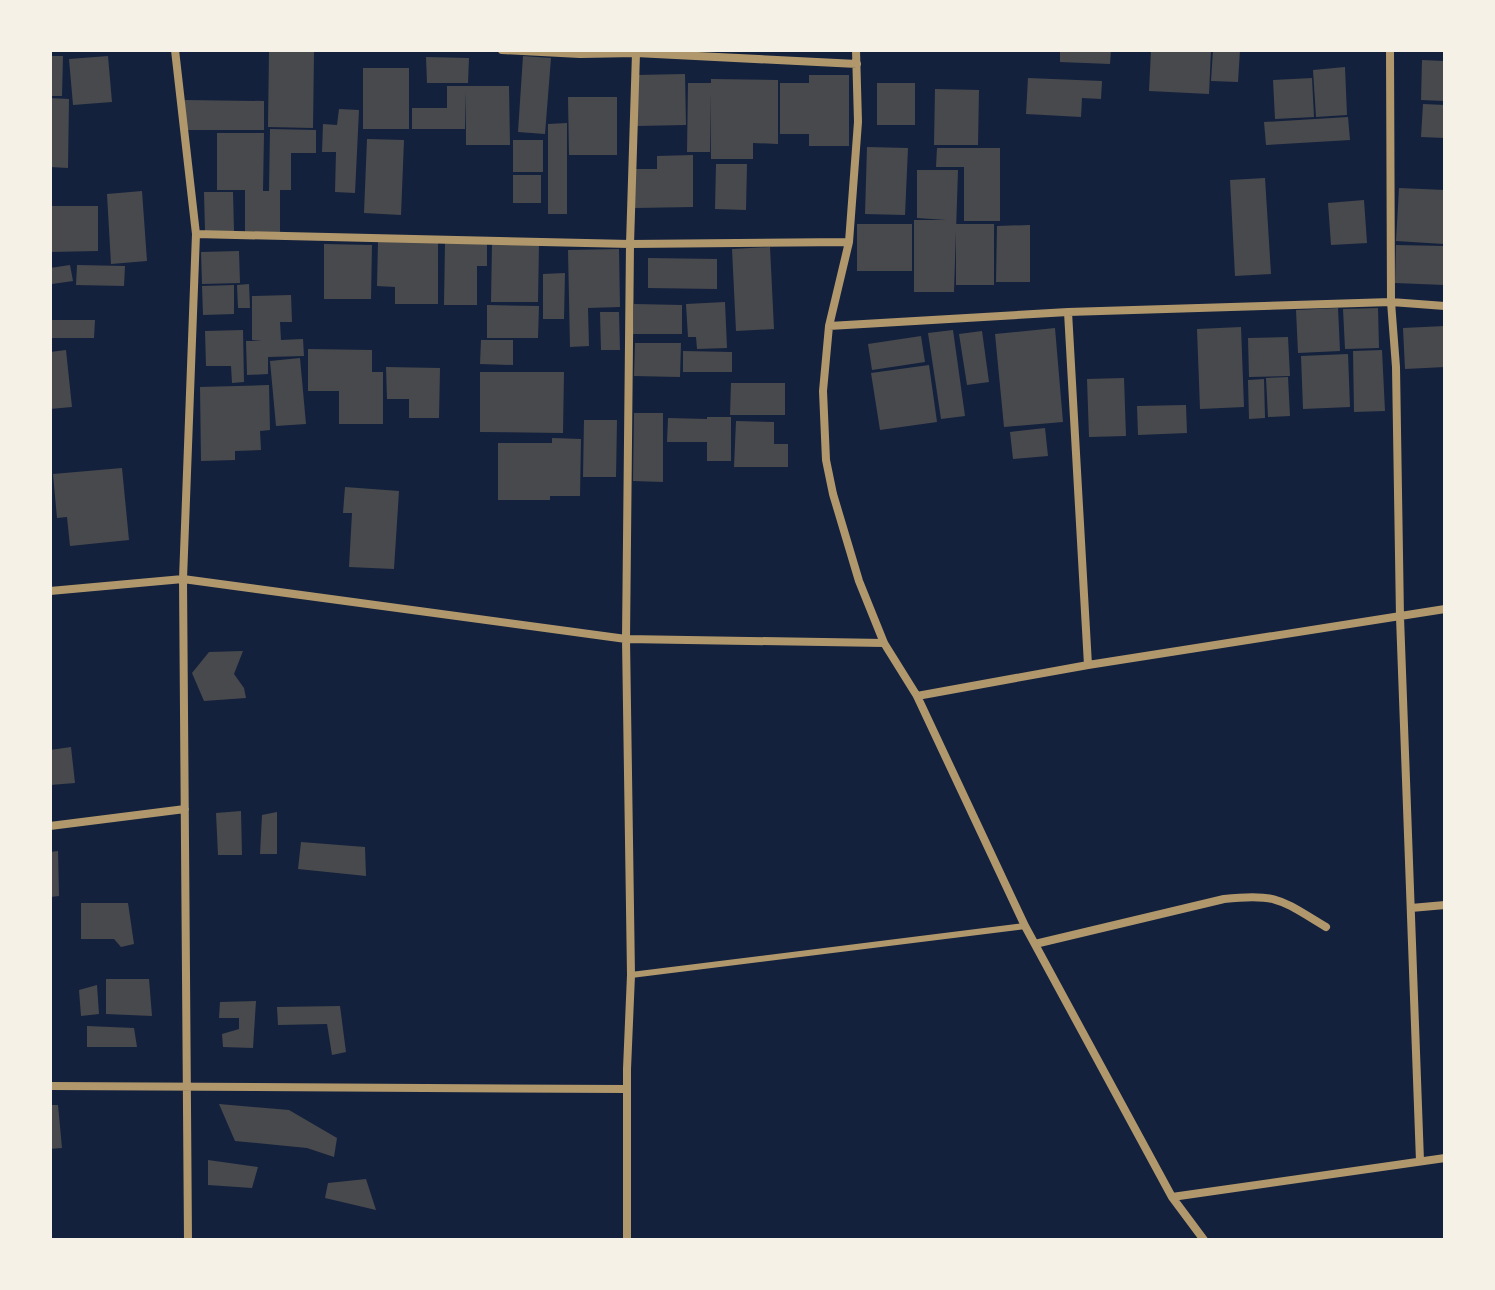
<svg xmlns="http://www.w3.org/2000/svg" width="1495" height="1290" font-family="'Roboto Condensed',sans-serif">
  <rect width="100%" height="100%" fill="#14213d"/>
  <!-- building -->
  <path fill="#48494c" d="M1060,50H1111L1110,64L1060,62Z
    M1151,50H1211L1209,94L1149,91Z
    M1213,50H1240L1238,82L1211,81Z
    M269,51L314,52L313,128L268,127Z
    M50,56H63L62,96H50Z
    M108,56L112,102L73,105L69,59Z
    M523,56L551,58L545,134L518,132Z
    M426,57L469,58L468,83H427Z
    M1422,60L1445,61V101L1421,100Z
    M1345,67L1347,115L1316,117L1313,70Z
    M363,68H409V129H363Z
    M685,74L686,125L637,126L636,75Z
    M809,75H849V146H809V134H780V83H809Z
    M1028,78L1102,81L1101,99L1082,98L1081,117L1026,114Z
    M1312,78L1314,117L1275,119L1273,80Z
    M711,79L778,80V144L753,143V159H711L710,92V152H687L688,83H711Z
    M877,83H915V125H877Z
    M447,86H509L510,145H466V91L465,129H412V108H447Z
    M935,89L979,90L978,145H934Z
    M568,97H617V155H569Z
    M50,98L69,99L68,168L50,167Z
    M185,100L264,101V130H184Z
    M1423,104L1445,105V138L1421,137Z
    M339,109L359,110L355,193L335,192L336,152H322L323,124L337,125Z
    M1348,117L1350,140L1266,145L1264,122Z
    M567,123V214H548V124Z
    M270,129L316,130V153H291V190H280V234L245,233V190H217V133H264L263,191H269Z
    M367,139L404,140L401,215L364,213Z
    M513,140H543V172H513Z
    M867,147L908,148L905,215L865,214Z
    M937,148H1000V221H964V167H936Z
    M693,155V207L635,208L634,169H657V156Z
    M716,164H747L746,210L715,209Z
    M917,170H958L954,292H914V220H946L917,218Z
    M513,175H541V203H513Z
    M1265,178L1271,274L1235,276L1230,180Z
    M1399,188L1445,190L1444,244L1396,241Z
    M142,191L147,261L111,264L107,194Z
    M204,192H233L234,231H205Z
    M1364,200L1367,243L1331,245L1328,203Z
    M50,206H98V251L50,252Z
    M857,224H912V271H857Z
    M956,224H994V285H956Z
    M1030,225V282H996L997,226Z
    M378,242H438V304H395V287L377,286Z
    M445,243L487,244V266H477V305H444Z
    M324,244L372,245L371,299H324Z
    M492,244H539L538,302H491Z
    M1396,245L1445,246V285L1395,283Z
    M770,247L774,329L736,331L732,249Z
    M619,249L620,307L588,308L589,346L570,347L568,250Z
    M239,251L240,283L202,284L201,252Z
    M648,258L717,259V289L648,288Z
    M70,265L73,281L52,284L50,268Z
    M77,265L125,266L124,286L76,285Z
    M565,273L564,319H543V274Z
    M249,284L250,308H238L237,285Z
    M234,285V314L203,315L202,286Z
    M291,295L292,322H280L281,340L303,339L304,356L268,357V374L247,375L246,341H262L252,340V296Z
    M725,302L727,348L697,349L696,337H688L686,304Z
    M634,304L682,305V334H633Z
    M487,305L539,306L538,338H487Z
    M1338,308L1340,351L1298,353L1296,310Z
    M1378,308L1379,348L1345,349L1343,309Z
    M600,312H619L620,350H601Z
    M50,320H95L94,338H50Z
    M1445,326V367L1405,369L1403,328Z
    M1241,327L1244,407L1200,409L1197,329Z
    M1055,328L1063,422L1004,427L995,334Z
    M243,330L244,382L232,383L231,366H206L205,331Z
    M953,330L965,416L941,419L928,333Z
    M982,331L989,382L967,385L959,334Z
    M921,336L925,362L872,370L868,344Z
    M1288,337L1290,376L1249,377L1248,338Z
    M481,340H513V365L480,364Z
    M635,343H681L680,377L634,376Z
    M308,349L372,350V372H383V424H339V391H308Z
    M66,350L72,407L50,409V352Z
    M1382,350L1385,411L1354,412L1353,351Z
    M683,351L732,352V372H683Z
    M1348,354L1350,407L1303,409L1301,356Z
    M300,358L306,424L276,426L270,361Z
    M929,365L937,422L880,430L871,373Z
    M386,367L440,368L439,418H409V399H387Z
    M480,372H564L563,433L480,432Z
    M1288,377L1290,416L1268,417L1266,378Z
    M1124,378L1126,436L1089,437L1087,379Z
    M1264,379L1265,418L1249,419L1248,380Z
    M731,383H785V415H730Z
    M269,385L270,430L260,431L261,450L235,451V460L201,461L200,387Z
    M1186,405L1187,433L1138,435L1137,406Z
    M634,413H663V482L633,481Z
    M707,417H731V461H707V442H667L668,418L707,419Z
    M584,420H617L616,477H583Z
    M736,421L774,422V444H788V467H734Z
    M1045,428L1048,456L1013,459L1010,432Z
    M552,438L581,439L580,496H550V500H498V443H552Z
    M122,468L129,540L70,546L67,517L57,518L53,474Z
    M345,487L399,491L394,569L349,567L352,513H343Z
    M243,651L234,674L244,688L246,698L204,701L192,673L209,652Z
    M71,747L75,783L50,785V750Z
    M241,811L242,855H218L216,813Z
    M277,812V854H260L262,815Z
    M301,842L365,847L366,876L298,869Z
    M58,851L59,896L50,897V852Z
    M81,903H128L134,944L121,947L114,939H81Z
    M106,979H149L152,1016L106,1014Z
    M97,985L99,1014L81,1016L79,990Z
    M256,1001L253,1048L223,1047L222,1034L239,1029V1018H219L220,1002Z
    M340,1006L346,1052L332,1055L327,1024L278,1025L277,1007Z
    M87,1026L134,1028L137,1047H87Z
    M219,1104L289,1110L337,1138L334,1157L307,1148L235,1141Z
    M50,1105H58L62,1148L50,1149Z
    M208,1160L258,1167L252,1188L208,1185Z
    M366,1179L376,1210L325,1198L328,1183Z"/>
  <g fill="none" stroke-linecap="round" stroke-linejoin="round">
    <!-- service -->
    <path stroke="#b1986c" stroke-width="6" d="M631,975L1025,926"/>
    <!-- minor -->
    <path stroke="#b1986c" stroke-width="8" d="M175,50L196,234L183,579L188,1240
      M502,50L580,54L636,53L857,64
      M856,50L858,122L849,242L829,326L823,391L826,460L833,494L859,581L884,643L917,696L1025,926L1172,1197L1204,1240
      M1390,50L1391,302L1396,367L1400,617L1420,1161
      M196,234L630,244L849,242
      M1068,312L1088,665
      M829,326L1068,312L1391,302L1445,306
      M50,591L183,579L626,639L884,643
      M917,696L1088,665L1445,609
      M50,826L185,809
      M1411,908L1445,905
      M1035,944L1224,899C1278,893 1281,900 1326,927
      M50,1086L627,1089
      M1172,1197L1445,1158
      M627,1240V1069L631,975L626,639L630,244L636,53"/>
  </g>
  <!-- border -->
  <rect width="1495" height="1290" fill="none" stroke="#f6f1e7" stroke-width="104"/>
</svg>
